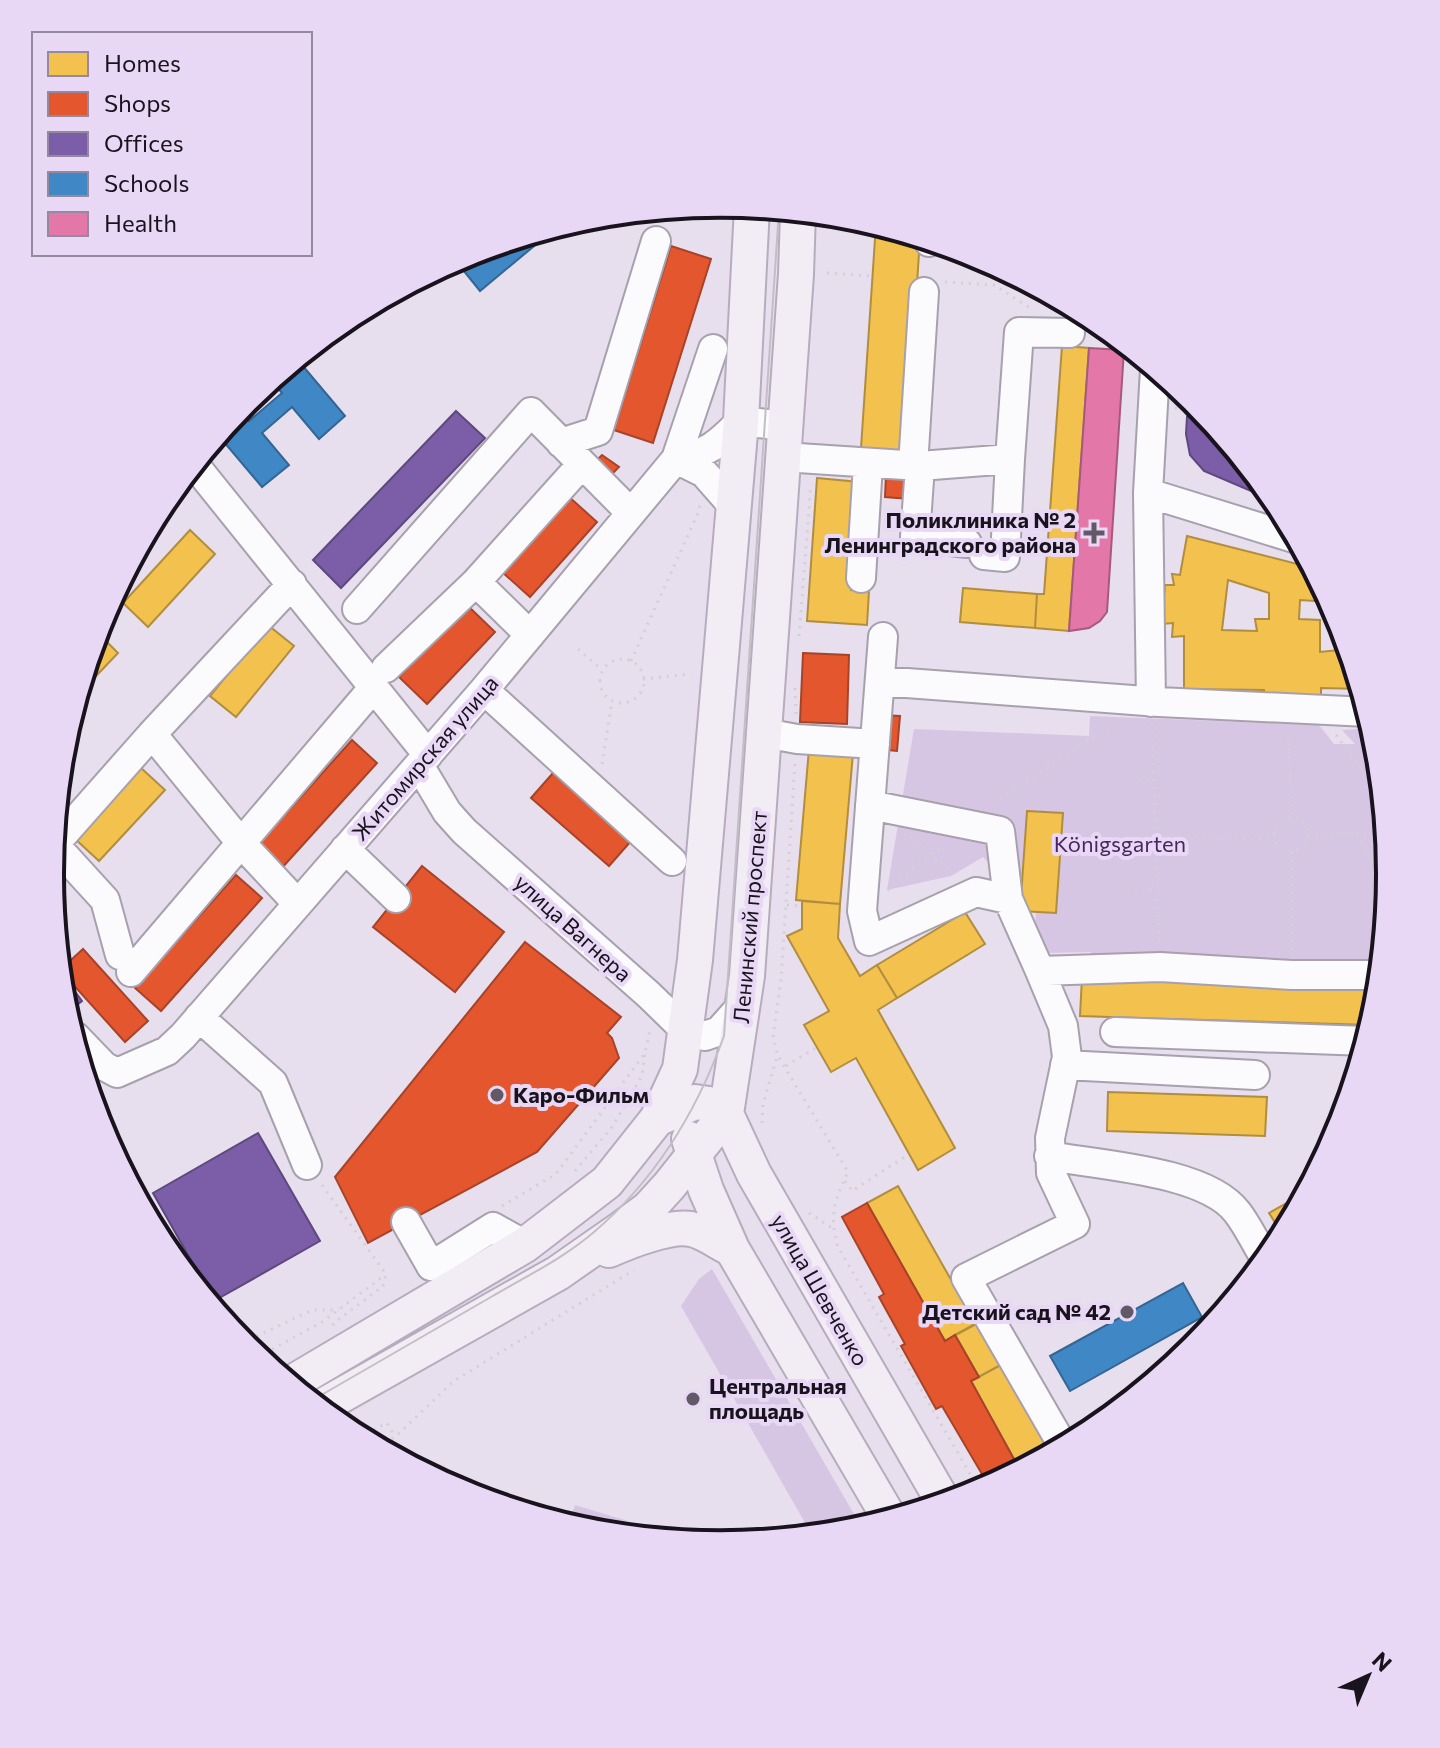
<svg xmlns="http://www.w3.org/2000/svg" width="1440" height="1748" font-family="Commissioner,sans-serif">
  <rect width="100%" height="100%" fill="#e7deee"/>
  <!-- green -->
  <path fill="#d7c5e4" d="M1090,716L1319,725L1334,744H1355L1342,730L1372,728L1377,744L1390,874L1381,970L1092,966L1091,952L1033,953L1036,912L983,857L951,876L887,890L914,729L1089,736Z
    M712,1269L862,1528L812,1535L681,1306L699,1279Z
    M575,1505L631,1522L639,1536L589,1531L569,1525Z"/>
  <!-- homes -->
  <path fill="#f2c14e" stroke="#b18d3f" stroke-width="2" fill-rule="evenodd" d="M876,224L920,238L906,451L861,448Z
    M1062,346L1089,348L1069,631L1035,628L1037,594H1044Z
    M817,478L859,482L851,590L869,591L867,625L807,621Z
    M190,530L215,554L148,627L123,603Z
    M1187,536L1313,568L1330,602L1300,600L1299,619L1320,620V652L1349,649L1361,689L1321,688V701L1265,703L1264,690L1184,689V636L1172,637L1173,623L1162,624L1165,585H1174L1172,574L1180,575ZM1228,580L1269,593V619H1255L1257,631L1222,630Z
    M963,588L1037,594L1035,628L960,622Z
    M268,625L294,646L236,717L210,696Z
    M97,632L118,653L77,696Z
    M809,749L853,753L840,904L796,900Z
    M140,767L165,790L99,861L74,838Z
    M1027,811L1063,813L1056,913L1020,911Z
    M802,901L840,904L838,938L860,976L877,965L897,998L878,1010L955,1148L918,1170L856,1058L831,1072L804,1025L829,1011L787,936L802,929Z
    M965,912L985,944L897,998L877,965Z
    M1082,977L1379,987L1371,1025L1170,1019L1080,1016Z
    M1108,1092L1267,1097L1265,1136L1107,1131Z
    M898,1186L976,1324L945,1341L867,1203Z
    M1303,1194L1304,1196L1283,1235L1269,1213Z
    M984,1319L1008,1361L979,1377L955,1335Z
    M1002,1364L1052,1453L1020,1470L971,1381Z"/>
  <!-- shops -->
  <path fill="#e4572e" stroke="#a74329" stroke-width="2" d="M671,246L711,259L653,443L614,430Z
    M602,455L619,467L607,479L592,465Z
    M886,475L911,477L909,499L885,497Z
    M568,496L597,522L530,597L501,571Z
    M467,605L495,632L427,704L399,677Z
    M803,653L849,655L847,724L800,722Z
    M880,715L900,716L897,751L877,749Z
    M352,740L377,763L280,870L255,848Z
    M553,773L631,841L609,866L531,798Z
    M422,866L504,932L455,992L373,927Z
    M236,875L262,898L161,1011L135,988Z
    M525,942L621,1017L607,1033L612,1038L619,1058L537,1152L368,1243L335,1177Z
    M83,949L148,1021L125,1042L60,970Z
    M867,1203L945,1341L955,1335L979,1377L971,1381L1020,1470L989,1486L942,1406L936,1409L901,1346L905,1344L879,1297L884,1294L842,1217Z"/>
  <!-- offices -->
  <path fill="#7b5ea7" stroke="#5e487e" stroke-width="2" d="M456,411L485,438L341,588L313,560Z
    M1187,417L1210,420L1258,478L1251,491L1204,471L1190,455L1186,434Z
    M60,971L82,1001L68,1012L63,1004Z
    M258,1133L320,1241L214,1301L153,1193Z"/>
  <!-- schools -->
  <path fill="#3f88c5" stroke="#346593" stroke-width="2" d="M557,227L480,291L455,260L464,255Z
    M297,359L345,416L319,439L292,407L262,433L289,465L262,487L218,435L239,409L249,421L282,393L271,380Z
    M1183,1283L1202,1317L1070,1391L1050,1356Z"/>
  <!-- health -->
  <path fill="#e377a8" stroke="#a6597e" stroke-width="2" d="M1089,348L1124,350L1107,612L1100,621L1089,628L1069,631Z"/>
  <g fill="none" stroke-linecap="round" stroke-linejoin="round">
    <defs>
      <path id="minor" d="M929,242V241
        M561,443L598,431L656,241
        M783,457L920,466L1010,459L1019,332L1070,333
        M676,459C708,454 718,444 741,421L786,426
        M676,459L704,473L733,506
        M194,464L428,755
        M913,466L924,292
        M920,466L915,537L967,543
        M1148,493L1297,539
        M984,555L1005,557L1010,459
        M861,578L868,464
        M357,609L531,412L630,512
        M530,635L476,582L582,464
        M883,637L862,911L869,941L976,892L1008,899L1040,971
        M386,668L476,582
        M880,681L1159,702L1368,712
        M484,690L672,861
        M1151,702L1148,493L1155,369
        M764,733L797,739L875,744
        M152,734L241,843L298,904
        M419,765L447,812L464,831L649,995L687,1032L705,1036L719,1031L744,1003
        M870,805L1000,831L1008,899
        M53,843L105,900L120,955
        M53,846L152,734L292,584
        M345,849L396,898
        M131,972L374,687
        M199,1017L273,1083L307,1165
        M1115,1032L1366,1041
        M76,1037L104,1066L117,1073L167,1051L183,1036L484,690L676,459L713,349
        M1065,1065L1255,1075
        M1049,1156C1100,1165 1206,1171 1237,1212C1248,1226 1256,1244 1266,1260
        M406,1222L431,1266L493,1227L525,1245
        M1063,1446L966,1278L1075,1224L1051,1173L1050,1138L1067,1057L1063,1026L1040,971L1160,967L1292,975H1380"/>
      <path id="major" d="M657,1119L695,1102L709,1104L726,1114L754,1174L944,1503
        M689,1139L706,1190L732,1249L890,1519
        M609,1250C629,1241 670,1225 691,1229C705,1232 719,1243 732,1249
        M290,1384L525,1245L607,1182L657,1119L680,1069L695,960L721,657L741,421L752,207
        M319,1408L558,1273L621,1229L648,1209L669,1186L726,1114L747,976L796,274L798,212"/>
    </defs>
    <!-- minor casing -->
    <use href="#minor" stroke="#a7a0ad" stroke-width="32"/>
    <!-- major casing -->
    <use href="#major" stroke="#b7acbe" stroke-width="38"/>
    <!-- path -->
    <path stroke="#d3d0d5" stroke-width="3" stroke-dasharray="2 6" stroke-linecap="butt" d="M827,273L872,276
      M945,282L994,285L1030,308
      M1095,334L1115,335
      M1175,408L1203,411
      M799,636L811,484
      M578,649L602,670
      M600 681a22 22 0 1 1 44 0a22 22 0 1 1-44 0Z
      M631,661L699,511L700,503
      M643,679L691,674
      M795,688L796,716
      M1152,723L1159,943
      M1288,733L1293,817
      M1336,735L1382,797
      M602,764L612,701
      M795,764L781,980L773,1037L778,1056L848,1172C834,1200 829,1216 838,1247L980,1491
      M1139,780H1154
      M993,804L1113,724
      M1274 834a17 17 0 1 1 34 0a17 17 0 1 1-34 0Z
      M1357,833L1388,895
      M1155,834L1251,839L1274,838
      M1308,835L1357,833L1386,839
      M910,837L957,876
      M1292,852V952
      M1134,888L1157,890
      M888,890L944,844
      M787,905L802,906
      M786,1066L817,1047
      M762,1123L763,1104L777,1057
      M575,1171L612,1127L642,1076L645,1053
      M845,1181L852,1191L909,1154
      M322,1185L386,1274L383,1286L334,1323L332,1327
      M502,1206L556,1174L645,1053L650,1030
      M809,1213L832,1228
      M242,1343L312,1310H339
      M258,1357L322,1322L385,1275
      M359,1437L387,1423L395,1437
      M378,1447L395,1437L454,1381L634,1270"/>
    <!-- minor -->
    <use href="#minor" stroke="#fbfafc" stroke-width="28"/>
    <!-- major -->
    <use href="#major" stroke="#f2edf5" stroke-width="34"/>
    <!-- tram -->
    <path stroke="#c2bfc4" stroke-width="2" d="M311,1401C371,1366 431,1332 491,1297C525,1277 564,1258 594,1232C655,1180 697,1111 724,1036L779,210"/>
  </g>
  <!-- markers -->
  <g fill="#615a66" stroke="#e8d7f5" stroke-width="3">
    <path d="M1090 521h8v8h8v8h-8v8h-8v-8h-8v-8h8z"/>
    <circle cx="497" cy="1095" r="8"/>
    <circle cx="1127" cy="1312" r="8"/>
    <circle cx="693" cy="1399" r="8"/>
  </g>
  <g text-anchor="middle" stroke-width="8" stroke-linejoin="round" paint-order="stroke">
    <!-- poi labels -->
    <g font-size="22" font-weight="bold" fill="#19131d" stroke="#e8d7f5" text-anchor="end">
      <text x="1076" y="528">Поликлиника № 2<tspan x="1076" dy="25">Ленинградского района</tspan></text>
      <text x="513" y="1103" text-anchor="start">Каро-Фильм</text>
      <text x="1111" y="1320">Детский сад № 42</text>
      <text x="709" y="1394" text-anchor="start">Центральная<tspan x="709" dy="25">площадь</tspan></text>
    </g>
    <!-- street labels -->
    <g font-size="22" fill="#19131d" stroke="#e8d7f5">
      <text transform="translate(425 758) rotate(-49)" y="8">Житомирская улица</text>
      <text transform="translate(750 917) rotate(-85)" y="8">Ленинский проспект</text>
      <text transform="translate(573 928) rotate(42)" y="8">улица Вагнера</text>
      <text transform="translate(820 1290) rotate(60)" y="8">улица Шевченко</text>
    </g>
    <!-- park labels -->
    <g font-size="22" fill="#49265d" stroke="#e8d7f5">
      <text x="1120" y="852">Königsgarten</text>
    </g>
  </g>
  <!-- crop -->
  <path d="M0 0H1440V1748H0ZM64 874a656 656 0 1 1 1312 0a656 656 0 1 1-1312 0Z" fill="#e8d7f5" fill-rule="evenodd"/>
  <path fill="none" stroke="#19131d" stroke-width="4" d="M64 874a656 656 0 1 1 1312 0a656 656 0 1 1-1312 0Z"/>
  <!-- legend -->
  <rect x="32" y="32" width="280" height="224" fill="#e8d7f5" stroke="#95899f" stroke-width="2"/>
  <rect x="48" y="52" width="40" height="24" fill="#f2c14e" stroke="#95899f" stroke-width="2"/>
  <text x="104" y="72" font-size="24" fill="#19131d">Homes</text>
  <rect x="48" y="92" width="40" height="24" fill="#e4572e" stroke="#95899f" stroke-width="2"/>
  <text x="104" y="112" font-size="24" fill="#19131d">Shops</text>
  <rect x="48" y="132" width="40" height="24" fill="#7b5ea7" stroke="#95899f" stroke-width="2"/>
  <text x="104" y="152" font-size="24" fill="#19131d">Offices</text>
  <rect x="48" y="172" width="40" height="24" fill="#3f88c5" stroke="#95899f" stroke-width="2"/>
  <text x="104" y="192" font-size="24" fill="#19131d">Schools</text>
  <rect x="48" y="212" width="40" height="24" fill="#e377a8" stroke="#95899f" stroke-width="2"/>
  <text x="104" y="232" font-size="24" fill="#19131d">Health</text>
  <!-- north arrow -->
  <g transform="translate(1368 1676) rotate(44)" stroke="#e8d7f5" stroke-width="6" paint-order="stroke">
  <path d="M0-6L14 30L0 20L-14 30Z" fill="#19131d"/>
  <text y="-12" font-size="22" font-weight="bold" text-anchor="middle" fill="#19131d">N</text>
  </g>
</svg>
